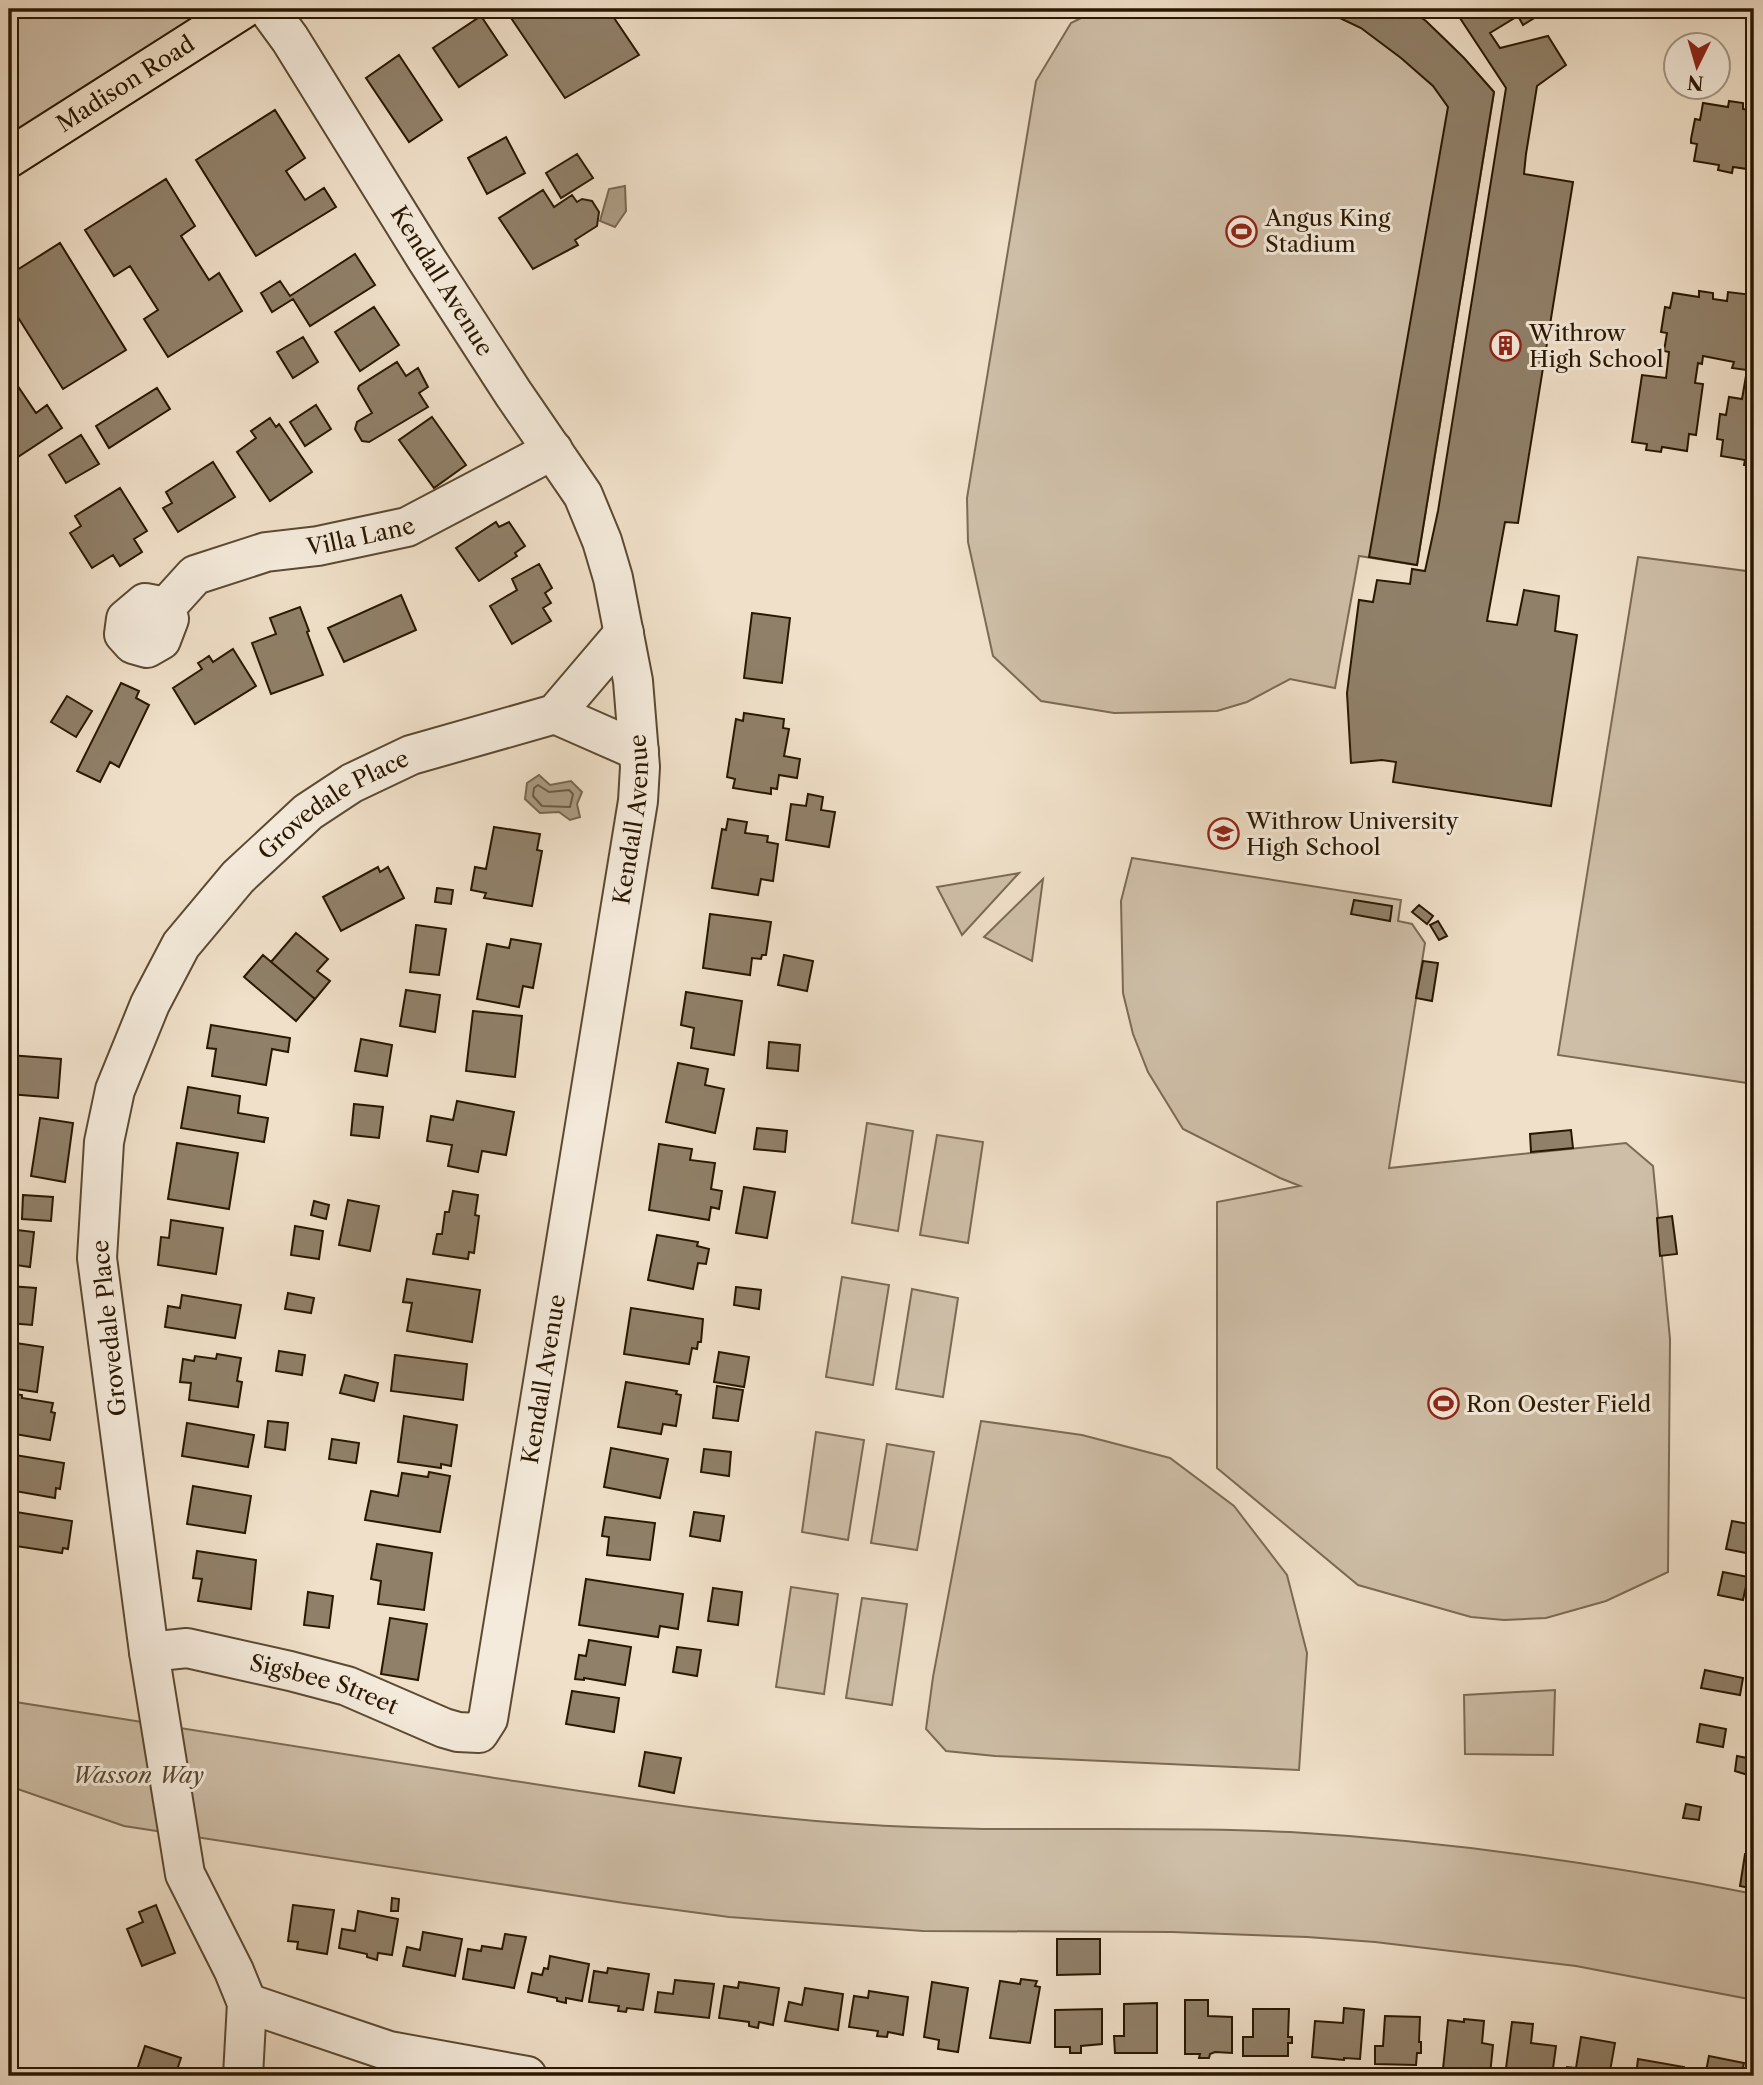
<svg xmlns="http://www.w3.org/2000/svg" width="1763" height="2085" font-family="'Libre Caslon Text',serif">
  <rect width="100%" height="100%" fill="#f0e0c9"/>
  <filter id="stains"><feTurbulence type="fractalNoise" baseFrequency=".00286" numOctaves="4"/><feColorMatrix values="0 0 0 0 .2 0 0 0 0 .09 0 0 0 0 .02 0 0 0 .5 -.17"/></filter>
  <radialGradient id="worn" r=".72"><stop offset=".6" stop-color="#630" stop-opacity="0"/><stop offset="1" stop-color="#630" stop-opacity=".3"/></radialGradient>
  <!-- green -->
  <path fill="#cebea7" stroke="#7c6a54" stroke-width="2" d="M9,9H243L9,158Z
    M1094,9H1409C1441,32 1468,62 1494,92L1417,565L1359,556L1335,688L1290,679L1247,702L1217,711L1114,713L1041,701L993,656L968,542L967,498L1036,81L1071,23L1095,11Z
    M1638,557L1754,572V1084L1558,1055Z
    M1132,858L1401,900L1398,921L1412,924L1425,943L1389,1168L1626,1143L1653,1166L1670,1339L1668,1572L1606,1601L1546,1618L1504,1620L1471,1617L1358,1585L1217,1468V1202L1300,1186L1280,1178L1183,1129L1148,1072L1133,1034L1123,993L1121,901Z
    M1019,873L962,935L937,887Z
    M1043,879L1032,961L984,937Z
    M867,1123L913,1131L898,1231L852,1223Z
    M937,1135L983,1142L968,1243L920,1235Z
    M842,1277L889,1285L873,1385L826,1377Z
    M912,1289L958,1298L943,1397L896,1389Z
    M981,1421L1082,1435L1170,1458L1234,1506L1287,1575L1307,1653L1299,1770L995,1756L946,1751L926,1729L933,1677Z
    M816,1432L864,1440L848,1540L802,1532Z
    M887,1444L934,1452L917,1550L871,1543Z
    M791,1587L838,1594L824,1694L776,1687Z
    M862,1598L907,1604L892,1705L846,1698Z
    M1555,1690L1553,1755L1465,1754L1464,1695Z
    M9,1701C169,1727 329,1753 489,1777C611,1796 733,1816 857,1824C1001,1834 1146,1825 1290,1832C1446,1841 1601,1863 1754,1894V2000L1576,1966L1375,1942L1307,1937L1172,1932L923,1931L729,1917L624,1903L124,1826L9,1786Z"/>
  <!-- water -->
  <path fill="#ac9c85" stroke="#786750" stroke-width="2" d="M625,186L626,211L615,227L600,221L609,189Z
    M539,775L550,785L571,781L582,792L577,804L580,817L570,820L559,812L540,813L525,799L527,783Z"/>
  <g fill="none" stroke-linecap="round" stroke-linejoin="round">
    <!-- shore -->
    <path stroke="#6a5a42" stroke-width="2" d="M538,785L549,792L569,790L573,794L570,807L542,806L533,796L534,788Z"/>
  </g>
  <!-- building -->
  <path fill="#908069" stroke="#291700" stroke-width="2" d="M505,9H608L639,55L565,98Z
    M1321,9H1409L1426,21L1464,58L1494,92L1417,565L1369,557L1448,107L1433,86L1401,58L1361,28Z
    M1454,9H1549L1523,25L1518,16L1490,33L1500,48L1548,36L1566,65L1537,86L1526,154L1524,174L1573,182L1518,523L1505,522L1487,621L1517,625L1524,590L1559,596L1555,631L1577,635L1551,806L1393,782L1396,762L1382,760L1351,763L1347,693L1359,600L1373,602L1377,580L1410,584L1412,569L1425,571L1438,511L1506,88Z
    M481,16L507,55L459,87L433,48Z
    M399,55L442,120L409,142L366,78Z
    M1729,101L1743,103V109L1754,111V170L1733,167L1732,173L1718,170L1719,165L1694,161L1697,144L1691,143V139L1695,119L1700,120L1703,103L1728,107Z
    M275,110L305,158L286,171L305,200L324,188L336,207L256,256L196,160Z
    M506,137L525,173L487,194L468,158Z
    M577,154L593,178L561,198L546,173Z
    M166,179L195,226L181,236L209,280L219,273L242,311L168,357L144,319L158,310L130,266L114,276L85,230Z
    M543,190L554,207L572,195L577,202L582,199L592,201L599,212L597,226L575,240L578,245L533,269L499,218Z
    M1749,232L1754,233V277L1749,276L1751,258H1746Z
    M60,243L126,350L63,389L9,303V275Z
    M355,254L375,285L310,326L293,299L272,312L261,293L280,281L290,296Z
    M1754,279V467L1744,465L1745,460L1721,456L1723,440L1717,439L1720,414L1726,415L1729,397L1742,399L1747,370L1732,368L1734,362L1703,356L1702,364L1698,363L1695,383L1703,384L1696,435L1689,434L1687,451L1662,447L1661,452L1646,450L1647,444L1632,442L1642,375L1666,378L1669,352L1664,351L1667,333L1661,332L1665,307L1670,308L1673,293L1699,297V291L1713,293V299L1727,301L1728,292L1752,295Z
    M374,307L399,345L360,371L335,332Z
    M303,337L318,362L293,378L277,352Z
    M397,362L406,376L418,368L428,387L419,393L428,407L369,442L362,441L355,429L357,422L372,413L358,389L359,386Z
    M9,373L36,413L47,405L62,428L12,461L9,466Z
    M157,388L170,409L109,448L96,426Z
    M316,405L331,429L305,446L290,422Z
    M432,417L466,465L434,488L399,440Z
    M270,418L276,427L279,424L312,472L270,501L237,452L256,438L251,431Z
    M81,435L99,464L66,483L49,455Z
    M213,462L235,497L178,532L163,508L172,503L166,492Z
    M120,488L147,531L134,539L142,552L120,566L113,555L92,568L70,533L81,526L75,516Z
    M496,522L499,527L509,522L525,546L515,553L517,556L479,581L456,548Z
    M539,564L552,588L545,593L551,603L543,608L551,621L512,644L490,606L517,590L512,579Z
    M401,595L416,630L344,662L328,628Z
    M300,607L309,631L307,632L323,675L271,694L252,643L276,634L270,618Z
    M752,613L790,618L782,683L744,678Z
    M233,649L256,686L195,724L173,688L202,669L198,663L203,660L209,656L213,662Z
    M121,683L139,691L136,698L149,705L119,767L110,762L100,782L77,771Z
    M67,696L92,711L76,737L51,722Z
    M744,713L784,719L783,728L789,729L784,756L800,759L797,778L779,775L777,789L771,788V794L733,788L735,779L727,777L736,719L743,721Z
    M808,794L823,797L821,810L835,812L829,847L786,840L791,804L806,806Z
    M728,819L747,822L745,833L768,836L767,842L778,844L773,881L761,879L758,895L712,888L722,829L726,830Z
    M494,827L540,834L537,850L542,851L532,906L484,898L486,893L471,890L475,867L486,869Z
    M378,867L380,872L388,867L404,898L341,931L323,897Z
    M437,888L453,890L451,904L435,902Z
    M1354,900L1392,906L1390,921L1351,914Z
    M1419,905L1433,916L1427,924L1412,912Z
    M710,914L771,922L766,955H762L761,959L752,958L750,975L703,968Z
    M1438,921L1447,936L1439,940L1430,925Z
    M416,925L446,929L439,975L410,972Z
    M296,933L328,959L317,971L330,981L315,999L271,962Z
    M511,939L541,944L533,988L523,986L519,1007L477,999L487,944L509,948Z
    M263,955L315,999L296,1021L244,977Z
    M784,955L813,961L807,991L778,985Z
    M1423,961L1438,963L1432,1001L1416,998Z
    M406,990L440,995L435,1032L400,1026Z
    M686,992L742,1001L734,1055L691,1048L694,1028L681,1025Z
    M473,1011L522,1016L515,1077L466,1071Z
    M211,1025L290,1038L288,1052L272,1049L266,1085L212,1076L216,1049L207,1048Z
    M361,1039L392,1045L387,1076L355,1071Z
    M769,1042L800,1045L798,1071L767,1068Z
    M9,1055L61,1059L58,1098L9,1094Z
    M678,1063L708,1069L705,1085L724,1089L715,1133L666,1122Z
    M188,1087L240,1096L238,1113L268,1118L264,1142L181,1128Z
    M457,1101L514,1112L506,1155L482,1151L478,1172L448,1166L452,1145L427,1141L431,1116L453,1120Z
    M354,1104L383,1107L379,1138L351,1135Z
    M40,1118L73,1123L65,1182L31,1176Z
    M757,1128L787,1131L785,1152L754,1149Z
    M1571,1130L1573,1148L1531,1152L1530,1134Z
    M177,1143L238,1153L229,1209L168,1199Z
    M659,1144L692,1149L690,1160L715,1163L711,1189L722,1191L719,1209L711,1207L709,1220L649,1210Z
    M744,1187L775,1192L767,1238L736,1233Z
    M453,1191L478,1195L475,1215L479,1216L474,1253L469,1252L468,1259L433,1254L437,1234H442L445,1212H449Z
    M23,1195L53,1197L51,1221L22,1219Z
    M348,1200L379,1206L370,1251L339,1245Z
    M314,1201L329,1205L326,1219L311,1215Z
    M1672,1216L1677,1254L1660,1256L1657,1218Z
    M171,1220L223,1228L216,1274L158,1265L161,1237L169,1238Z
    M295,1226L323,1231L319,1259L291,1255Z
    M9,1229L34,1232L30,1267L9,1264Z
    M657,1235L698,1242L697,1246L709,1249L706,1264L698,1263L693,1289L648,1280Z
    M407,1279L480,1290L472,1342L407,1331L412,1303L403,1302Z
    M9,1286L36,1288L32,1325L9,1323Z
    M736,1287L761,1290L759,1309L734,1305Z
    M288,1293L314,1298L311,1313L285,1309Z
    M182,1295L241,1305L235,1338L165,1327L168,1306L180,1308Z
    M631,1308L703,1319L701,1342H698L697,1349L692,1348L689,1364L624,1354Z
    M9,1342L43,1347L37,1392L9,1388Z
    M279,1351L305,1355L302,1375L276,1371Z
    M719,1352L749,1357L744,1387L714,1382Z
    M217,1354L241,1358L237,1381L242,1382L238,1407L189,1400L191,1383L180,1382L183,1359L194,1361L195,1356L216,1359Z
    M395,1355L467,1364L463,1400L391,1391Z
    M345,1375L378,1383L374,1401L340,1393Z
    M626,1382L677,1391L676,1394L681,1395L676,1426L663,1424L661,1434L618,1427Z
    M717,1386L743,1390L738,1421L713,1418Z
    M9,1393L22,1395V1398L53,1403L51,1412L55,1413L50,1440L9,1433Z
    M404,1416L457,1425L451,1466L441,1464V1468L398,1462Z
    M268,1421L288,1423L285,1450L265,1447Z
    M187,1423L254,1435L248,1467L182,1456Z
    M332,1439L359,1443L356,1463L329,1459Z
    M611,1448L668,1459L660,1498L604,1487Z
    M704,1449L731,1452L729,1476L701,1472Z
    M9,1454L64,1463L60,1489L56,1488L55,1498L9,1490Z
    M429,1472L450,1476L440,1532L365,1520L371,1491L398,1496L402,1473L428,1477Z
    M193,1486L251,1496L245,1533L187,1524Z
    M10,1511L72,1521L68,1549L63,1548L62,1553L9,1545Z
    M694,1512L724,1516L720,1541L690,1536Z
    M605,1517L655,1523L650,1560L607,1555L609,1537L602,1536Z
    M1732,1521L1754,1525L1751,1554L1726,1549Z
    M377,1544L432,1553L424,1610L378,1604L381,1581L371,1579Z
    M197,1551L256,1560L251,1609L198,1601L202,1579L193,1578Z
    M1723,1572L1748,1577L1743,1600L1718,1595Z
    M586,1579L683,1594L678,1629L660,1626L658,1637L579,1625Z
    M713,1588L742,1592L738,1625L708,1621Z
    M308,1592L333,1596L329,1628L304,1625Z
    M390,1618L427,1624L418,1680L381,1674Z
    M589,1640L631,1647L625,1685L584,1678V1680L575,1679L579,1655L586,1656Z
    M677,1647L701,1650L697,1676L673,1672Z
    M1705,1670L1743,1678L1740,1695L1701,1688Z
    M572,1691L619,1698L614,1732L566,1724Z
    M1700,1724L1726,1729L1723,1747L1697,1742Z
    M1750,1740L1754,1741V1777L1735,1771L1737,1756L1747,1758Z
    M645,1752L681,1758L674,1793L639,1786Z
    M1686,1804L1701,1807L1699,1820L1683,1818Z
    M1754,1848V1889L1740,1886L1745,1854L1753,1855Z
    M392,1898L399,1899L398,1911H391Z
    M156,1905L175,1953L142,1966L127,1929L143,1922L139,1912Z
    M293,1905L334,1910L327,1954L297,1949L298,1942L288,1941Z
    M358,1911L398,1919L392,1955L378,1953L377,1960L367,1957V1954L339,1948L342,1929L355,1931Z
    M423,1932L462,1939L455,1976L403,1966L407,1947L420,1950Z
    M505,1934L526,1937L514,1988L463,1979L468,1949L481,1951L482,1946L502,1949Z
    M1057,1939H1100V1974L1057,1975Z
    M550,1956L589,1964L582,2001L566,1998V2003L557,2001V1998L528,1992L532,1973L542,1975L544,1968L548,1969Z
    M608,1968L649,1974L643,2010L627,2008L626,2012L618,2011L619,2006L589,2002L594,1971L607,1973Z
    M1021,1979L1037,1981L1035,1986L1040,1987L1030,2043L990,2038L1000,1981L1020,1984Z
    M675,1980L714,1984L709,2018L655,2012L658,1992L673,1994Z
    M739,1982L779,1988L773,2025L759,2022L758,2028L749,2026V2022L719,2018L724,1986L738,1988Z
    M932,1982L968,1988L958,2052L938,2049L939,2040L924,2037Z
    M805,1988L843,1994L838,2030L785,2021L789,2002L802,2005Z
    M869,1991L908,1997L903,2035L888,2032L887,2037L877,2036L878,2031L849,2027L854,1996L868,1998Z
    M1185,2000H1208V2016L1232,2017V2053L1215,2052L1210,2054L1209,2058H1199L1200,2054H1185Z
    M1157,2003V2053H1115L1114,2036H1124V2004Z
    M1344,2008L1364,2010L1360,2059L1344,2058V2060L1312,2057L1315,2021L1343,2023Z
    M1102,2009V2044L1081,2046V2053H1070V2047H1055V2010Z
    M1253,2009H1289L1288,2037H1292V2043H1288V2056H1243V2037H1253Z
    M1385,2016L1420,2017L1419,2042H1421V2053H1417L1416,2065L1375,2064V2046H1383Z
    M1464,2019L1484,2021L1482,2043L1493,2045L1490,2075L1461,2072V2075L1447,2074V2069H1443L1448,2020L1464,2022Z
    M1512,2022L1533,2024L1531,2043L1556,2046L1552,2076H1505Z
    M1581,2037L1615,2043L1610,2071H1614L1613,2076H1565L1567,2067L1576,2068Z
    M145,2046L181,2058L175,2076H135Z
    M1709,2056L1744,2063L1741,2076H1705Z
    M1638,2059L1684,2067L1683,2076H1636Z"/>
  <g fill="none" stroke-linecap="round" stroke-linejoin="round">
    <defs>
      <g id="minor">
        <path id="s1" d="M166,607L169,619L161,640L147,648L133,644L124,634L126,619L145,603L166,607L195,575L266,552L318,546L407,527L553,450"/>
        <path d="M555,714L639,751"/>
        <path id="s2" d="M149,1652L187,1648L290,1671L347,1686L444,1728L458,1732L479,1733L488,1719L638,801L640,767L633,681L613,578L602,541L583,495L513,393L427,260L290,39L268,9"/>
        <path d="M247,2003L389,2051L527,2076"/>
        <path id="s3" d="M243,2076L247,2003L234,1971L185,1874L149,1652L97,1258L104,1142L115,1090L150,1004L181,945L238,877L308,812L352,783L411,755L555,714L624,633"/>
      </g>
      <g id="major">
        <path id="s4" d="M9,158L243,9"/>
      </g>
    </defs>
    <!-- minor casing -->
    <use href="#minor" stroke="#5b4932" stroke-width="42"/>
    <!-- major casing -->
    <use href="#major" stroke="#291700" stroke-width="42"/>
    <!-- minor -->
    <use href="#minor" stroke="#f5ebdc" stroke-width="38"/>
    <!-- major -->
    <use href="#major" stroke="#f0e0c9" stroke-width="38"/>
  </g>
  <!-- icons -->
  <defs>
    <symbol id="stadium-ring" viewBox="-11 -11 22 22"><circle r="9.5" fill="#f5ebdc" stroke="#8f2418" stroke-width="1.5"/><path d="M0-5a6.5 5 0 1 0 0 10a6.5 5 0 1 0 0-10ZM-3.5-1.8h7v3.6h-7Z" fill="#8f2418"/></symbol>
    <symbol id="building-ring" viewBox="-11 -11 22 22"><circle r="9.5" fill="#f5ebdc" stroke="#8f2418" stroke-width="1.5"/><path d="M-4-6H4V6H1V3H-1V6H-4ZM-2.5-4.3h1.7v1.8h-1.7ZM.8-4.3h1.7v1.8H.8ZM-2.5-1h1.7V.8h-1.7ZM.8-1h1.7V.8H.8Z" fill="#8f2418"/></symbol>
    <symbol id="school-ring" viewBox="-11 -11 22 22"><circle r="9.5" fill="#f5ebdc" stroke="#8f2418" stroke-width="1.5"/><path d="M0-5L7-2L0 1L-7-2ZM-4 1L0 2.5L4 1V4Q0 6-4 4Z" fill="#8f2418"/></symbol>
  </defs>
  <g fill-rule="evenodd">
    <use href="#stadium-ring" x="1224" y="214" width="35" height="35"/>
    <use href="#building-ring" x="1488" y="328" width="35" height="35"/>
    <use href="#school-ring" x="1206" y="816" width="35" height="35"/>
    <use href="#stadium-ring" x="1426" y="1386" width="35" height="35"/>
  </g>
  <g text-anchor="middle" stroke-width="6" stroke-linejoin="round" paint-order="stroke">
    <!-- street labels -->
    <g font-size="23" fill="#291700" stroke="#f5ebdc">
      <text dy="8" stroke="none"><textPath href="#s4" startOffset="138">Madison Road</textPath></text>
      <text transform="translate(442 281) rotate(58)" y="8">Kendall Avenue</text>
      <text dy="8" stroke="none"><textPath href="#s1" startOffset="354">Villa Lane</textPath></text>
      <text dy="8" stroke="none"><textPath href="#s3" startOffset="1377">Grovedale Place</textPath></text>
      <text dy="8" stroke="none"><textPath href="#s2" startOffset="1272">Kendall Avenue</textPath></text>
      <text transform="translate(109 1328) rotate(-96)" y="8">Grovedale Place</text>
      <text dy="8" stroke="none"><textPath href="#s2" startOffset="705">Kendall Avenue</textPath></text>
      <text dy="8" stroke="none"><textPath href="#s2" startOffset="180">Sigsbee Street</textPath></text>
    </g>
    <!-- poi labels -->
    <g font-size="23" fill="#291700" stroke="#f5ebdc" text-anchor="start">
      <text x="1265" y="226">Angus King<tspan x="1265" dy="26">Stadium</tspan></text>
      <text x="1529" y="341">Withrow<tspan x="1529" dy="26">High School</tspan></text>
      <text x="1246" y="829">Withrow University<tspan x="1246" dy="26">High School</tspan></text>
      <text x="1466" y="1412">Ron Oester Field</text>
    </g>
    <!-- park labels -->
    <g font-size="23" font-style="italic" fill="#5b4932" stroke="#f5ebdc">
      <text x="138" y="1783">Wasson Way</text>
    </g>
  </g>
  <!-- margin -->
  <rect width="1763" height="2085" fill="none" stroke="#f0e0c9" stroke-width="35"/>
  <rect x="10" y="10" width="1742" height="2064" fill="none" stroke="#291700" stroke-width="3.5"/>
  <rect x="18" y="18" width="1728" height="2050" fill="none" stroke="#291700" stroke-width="2"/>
  <!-- north arrow -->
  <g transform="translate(1697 66) rotate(185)"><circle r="33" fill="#f5ebdc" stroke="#a39684" stroke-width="2"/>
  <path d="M0-5L12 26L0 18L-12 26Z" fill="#8f2418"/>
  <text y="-10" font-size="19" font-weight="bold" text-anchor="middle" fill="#291700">N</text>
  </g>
  <rect width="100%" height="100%" filter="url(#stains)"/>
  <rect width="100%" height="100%" fill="url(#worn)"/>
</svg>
